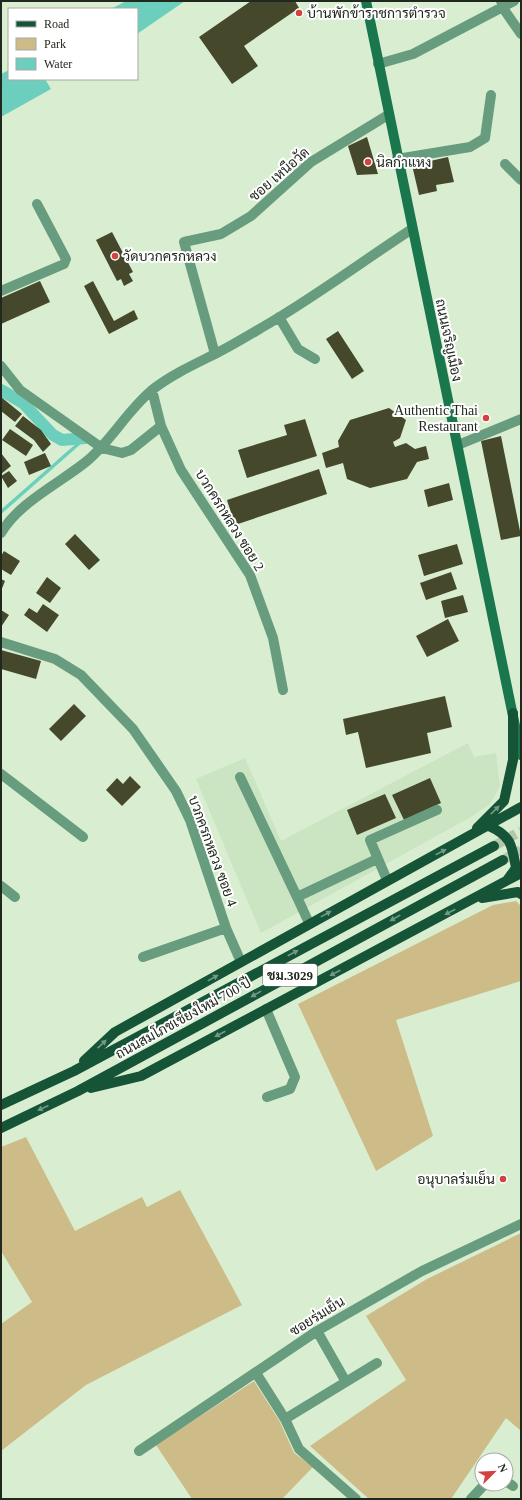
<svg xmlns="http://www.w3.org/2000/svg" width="522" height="1500" font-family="'Times New Roman',Sarabun,serif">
  <rect width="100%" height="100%" fill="#d9eed0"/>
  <!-- built -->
  <path fill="#cbe4c1" d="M468,743L474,757L496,753L500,786L490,804L471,817L261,933L196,779L245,758L281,841Z"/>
  <!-- green -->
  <path fill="#cebc88" d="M516,901L521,906V981L396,1020L433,1136L376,1171L298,1004L493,905Z
    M26,1137L75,1231L142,1197L147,1207L180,1190L242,1305L86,1385L1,1451V1324L32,1302L1,1251V1147Z
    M521,1233V1431L506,1418L451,1499H369L310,1446L406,1380L366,1316L427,1279Z
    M254,1381L280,1422L294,1453L313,1467L282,1499H192L156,1445Z"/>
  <!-- water -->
  <path fill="#6ccfbe" d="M126,1H185L137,34V9H111Z
    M9,70V79H45L51,89L1,117V74Z"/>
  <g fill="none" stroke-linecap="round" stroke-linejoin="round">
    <!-- stream -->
    <path stroke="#6ccfbe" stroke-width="3.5" d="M1,512L85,438"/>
    <!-- canal -->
    <path stroke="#6ccfbe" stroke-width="12" d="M1,390L23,403L53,435L62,440L85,438"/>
  </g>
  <!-- building -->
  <path fill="#45482b" d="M251,1H295L299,8L244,46L258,66L232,84L199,37Z
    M367,137L378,174L357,175L348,146Z
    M448,157L454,182L436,185L437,191L419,195L412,165Z
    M112,232L133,272L129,274L133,281L124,286L121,279L117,281L96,240Z
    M40,281L50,302L1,324V298Z
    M93,281L114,321L134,310L138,319L109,334L84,286Z
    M338,331L364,371L352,379L326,339Z
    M1,397L22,414L15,422L1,411Z
    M389,408L406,420L400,438L393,442L395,447L406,443L415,449L426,446L429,459L417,462L407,479L370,488L347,479L343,463L326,468L322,453L339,447L338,441L350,420Z
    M23,416L41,430L51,444L43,452L34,440L15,426Z
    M305,419L317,456L247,478L238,450L287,435L284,425Z
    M10,429L33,445L26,456L2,440Z
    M501,436L521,536L501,540L481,441Z
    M1,453L11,466L1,474Z
    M45,453L51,466L29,475L24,462Z
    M319,469L327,494L235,525L227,500Z
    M9,471L17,481L8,488L1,476Z
    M449,483L453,500L428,507L424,490Z
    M75,534L100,560L89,570L65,544Z
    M457,544L463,564L424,576L418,555Z
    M4,551L20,561L11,575L1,569V556Z
    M451,572L457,589L426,600L420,583Z
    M47,577L61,588L50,603L36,593Z
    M1,579L5,581L1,591Z
    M463,595L468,612L445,618L441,601Z
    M43,604L59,615L47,632L24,615L29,608L37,613Z
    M1,610L9,615L1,627Z
    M448,619L459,641L427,657L416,636Z
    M1,650L41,661L36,679L1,669Z
    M445,696L452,727L427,733L431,753L366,768L358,732L346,735L343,719Z
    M74,704L86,716L61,741L49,729Z
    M130,776L141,787L122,806L106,790L117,778L123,784Z
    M430,778L441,803L404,820L392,795Z
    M385,794L396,818L357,835L347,810Z"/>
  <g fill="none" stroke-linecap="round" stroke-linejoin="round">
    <!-- primary-tunnel -->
    <path stroke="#b4c7ac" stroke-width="10" stroke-dasharray="10 5" stroke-linecap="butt" d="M494,846L521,831
      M503,860L521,850"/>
    <!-- street -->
    <path stroke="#689c7f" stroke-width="10" d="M501,1L503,8L521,34
      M378,64L413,54L514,1
      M397,159L470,147L485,138L491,95
      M505,164L521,180
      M1,291L64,264L66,259L37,204
      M279,317L298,349L315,359
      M215,354L184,242L221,234L251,216L311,162L388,115
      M1,366L20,390L102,448L122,453L131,450L161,426
      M152,390L161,426L181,470L250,575L273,638L283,690
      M458,445L521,419
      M1,533C18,503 60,483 87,461C112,440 126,412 152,390C171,375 193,365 215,354C235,344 254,332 273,321C320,293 366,259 412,229
      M1,642L55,659L81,675L133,729L176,791L190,820L226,928L241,962
      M1,774L83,837
      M240,777L297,897L377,859
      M387,880L370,840L437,810
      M1,886L15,897
      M297,897L309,923
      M143,957L226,928
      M266,1009L295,1077L290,1089L267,1097
      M317,1331L346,1382
      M256,1373L285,1419L299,1449L356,1499
      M285,1419L377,1363
      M139,1451L317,1331L422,1271L521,1224
      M506,1481L513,1486
      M471,1499L485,1484"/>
    <!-- secondary -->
    <path stroke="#1a764d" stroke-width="10" d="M366,1L521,755"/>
    <!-- primary -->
    <path stroke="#165437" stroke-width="10" d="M489,826C511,836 512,845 516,868L508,879
      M477,828L504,801L513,760V713
      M482,898L518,892L521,894
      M84,1061L115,1032L521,807
      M91,1088L141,1076L521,873
      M1,1105L74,1071L494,846
      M1,1128L78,1091L503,860"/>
  </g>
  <!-- one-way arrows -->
  <defs><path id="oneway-solid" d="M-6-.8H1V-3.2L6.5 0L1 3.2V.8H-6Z"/></defs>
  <g fill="#739887">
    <use href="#oneway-solid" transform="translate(495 810) rotate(-44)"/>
    <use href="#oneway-solid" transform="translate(441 852) rotate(-28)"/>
    <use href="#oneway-solid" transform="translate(450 912) rotate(152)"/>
    <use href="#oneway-solid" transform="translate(326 914) rotate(-29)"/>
    <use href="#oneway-solid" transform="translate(395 918) rotate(151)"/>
    <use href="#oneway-solid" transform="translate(293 953) rotate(-28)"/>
    <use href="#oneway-solid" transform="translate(335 973) rotate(152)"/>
    <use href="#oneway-solid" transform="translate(213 978) rotate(-29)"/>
    <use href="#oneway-solid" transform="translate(256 994) rotate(151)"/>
    <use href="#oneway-solid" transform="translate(220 1034) rotate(152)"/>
    <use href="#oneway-solid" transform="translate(102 1044) rotate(-43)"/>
    <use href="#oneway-solid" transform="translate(43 1108) rotate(155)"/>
  </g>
  <!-- markers -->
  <g fill="#d14241" stroke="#fff" stroke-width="1.5">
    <circle cx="299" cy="13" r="4"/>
    <circle cx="368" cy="162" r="4"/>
    <circle cx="115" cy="256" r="4"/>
    <circle cx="486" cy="418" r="4"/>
    <circle cx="503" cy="1179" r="4"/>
  </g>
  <g text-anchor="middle" stroke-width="4" stroke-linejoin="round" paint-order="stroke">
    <!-- shield labels -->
    <rect fill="#fff" stroke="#646962" stroke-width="1" x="263" y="964" width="54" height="22" rx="3"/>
    <g font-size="13" font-weight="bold" fill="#21291e">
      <text x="290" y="980">ชม.3029</text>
    </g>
    <!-- poi labels -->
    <g font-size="14" fill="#21291e" stroke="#fff" text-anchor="start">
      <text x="307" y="18">บ้านพักข้าราชการตำรวจ</text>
      <text x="376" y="167">นิลกําแหง</text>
      <text x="123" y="261">วัดบวกครกหลวง</text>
      <text x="478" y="415" text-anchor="end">Authentic Thai<tspan x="478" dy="16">Restaurant</tspan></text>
      <text x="495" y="1184" text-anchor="end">อนุบาลร่มเย็น</text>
    </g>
    <!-- street labels -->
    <g font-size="14" fill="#21291e" stroke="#fff">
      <text transform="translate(279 174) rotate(-41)" y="5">ซอย เหนือวัด</text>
      <text transform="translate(449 340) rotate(78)" y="5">ถนนเจริญเมือง</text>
      <text transform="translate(230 520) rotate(58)" y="5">บวกครกหลวง ซอย 2</text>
      <text transform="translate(213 851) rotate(70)" y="5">บวกครกหลวง ซอย 4</text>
      <text transform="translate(183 1018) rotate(-29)" y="5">ถนนสมโภชเชียงใหม่ 700 ปี</text>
      <text transform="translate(317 1316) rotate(-32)" y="5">ซอยร่มเย็น</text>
    </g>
  </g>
  <!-- border -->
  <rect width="522" height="1500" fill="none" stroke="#21291e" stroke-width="4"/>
  <!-- legend -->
  <rect x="8" y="8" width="130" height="72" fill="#ffffff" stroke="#a6a9a5"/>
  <rect x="16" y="21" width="20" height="6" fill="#165437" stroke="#a6a9a5"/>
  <text x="44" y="28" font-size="12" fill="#21291e">Road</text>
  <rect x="16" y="38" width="20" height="12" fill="#cebc88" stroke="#a6a9a5"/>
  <text x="44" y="48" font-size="12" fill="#21291e">Park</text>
  <rect x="16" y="58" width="20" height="12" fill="#6ccfbe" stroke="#a6a9a5"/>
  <text x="44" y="68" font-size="12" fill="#21291e">Water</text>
  <!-- north arrow -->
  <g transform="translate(494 1472) rotate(66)"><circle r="19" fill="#ffffff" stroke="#a6a9a5"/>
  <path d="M0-3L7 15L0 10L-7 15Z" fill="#d14241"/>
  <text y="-6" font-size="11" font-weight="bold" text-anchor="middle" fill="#21291e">N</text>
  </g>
</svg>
